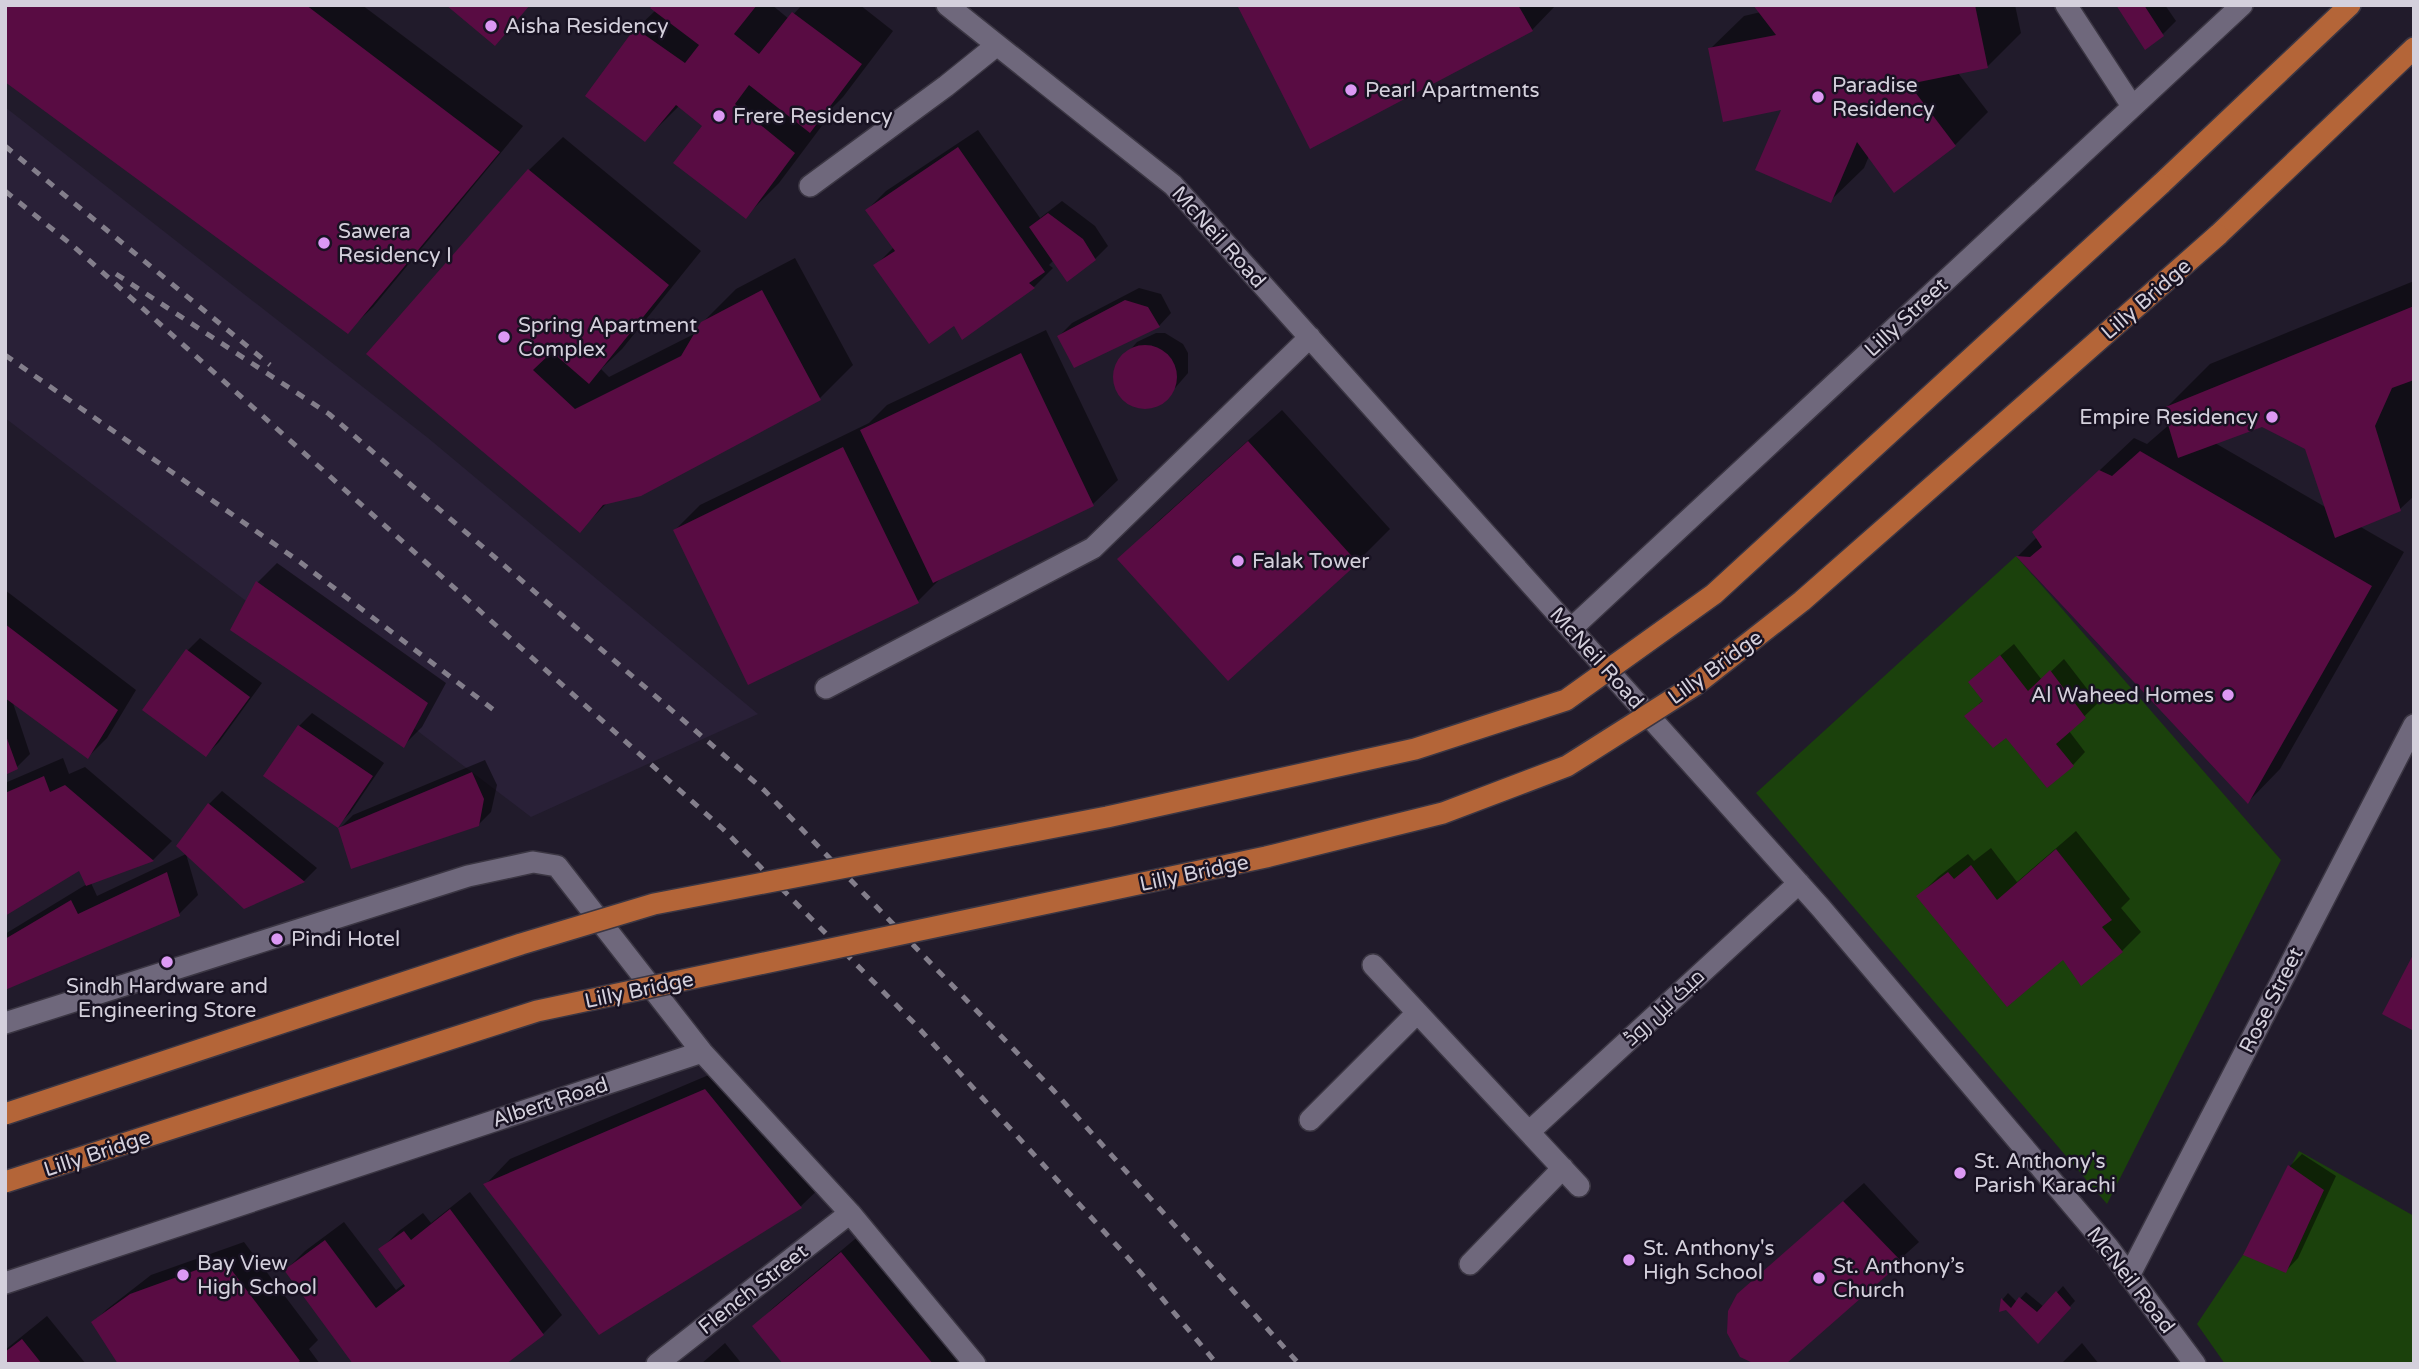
<svg xmlns="http://www.w3.org/2000/svg" width="2419" height="1369" font-family="'Varela Round',Cairo,sans-serif">
  <rect width="100%" height="100%" fill="#211b2b"/>
  <!-- built -->
  <path fill="#292037" d="M5,107L428,438L758,714L531,817L5,418Z"/>
  <!-- green -->
  <path fill="#1b410c" d="M2016,556L2281,860L2107,1204L1756,793Z
    M2299,1151L2414,1216V1364H2225L2197,1324L2243,1255Z"/>
  <!-- shadow -->
  <path fill="#0007" fill-rule="evenodd" d="M5,5H362L523,126L373,307L348,331Z
    M655,5H772L789,19L802,5H860L893,31L843,97L824,116L827,119L779,183L746,216L704,126L679,106L645,140L636,29L656,10Z
    M1239,5H1556L1532,30Z
    M1755,5H2015L2021,33L1988,66L1958,73L1988,112L1955,145L1869,156L1864,168L1830,201L1784,107L1710,49L1744,16L1761,12Z
    M2118,5H2165L2176,21L2163,34Z
    M978,130L1040,218L1062,201L1095,226L1108,246L1095,259L1054,260L1049,265L1053,268L1034,287L875,266L894,247L867,210L886,191Z
    M563,137L701,251L622,349L601,369L609,377L696,333L702,323L736,289L795,258L853,365L820,398L608,502L579,531L368,354L529,170Z
    M2414,281V496L2400,509L2359,526L2404,552L2280,769L2248,802L2018,556L2037,537L2034,532L2134,438L2147,444L2170,424L2165,409L2210,364ZM2262,426L2307,447L2327,508L2215,443Z
    M1139,288L1161,294L1171,313L1159,326L1059,336L1072,323Z
    M1046,330L1118,480L1093,504L942,577L918,601L675,530L700,505L869,423L887,405Z
    M1156,333H1165L1183,344L1188,353V373L1163,402L1144,408L1135,406L1126,401L1116,385L1117,365L1137,342Z
    M1282,410L1390,529L1357,562L1120,559L1153,526Z
    M277,563L446,683L422,727L403,746L232,629L258,582Z
    M5,590L136,690L107,738L88,757L12,700L30,754L17,767L5,773V701L10,699L5,695Z
    M200,638L262,683L219,742L206,755L187,651Z
    M2014,644L2042,680L2064,659L2098,703L2069,731L2085,752L2073,765L1979,704L1984,700L1983,670Z
    M312,713L384,763L350,813L338,825L299,726Z
    M63,758L69,774L85,767L172,841L153,860L91,883L97,896L186,854L198,895L179,914L5,988V934L87,884L80,869L5,914V783Z
    M485,760L497,785L491,812L478,825L340,828L353,815Z
    M222,791L317,868L304,881L245,907L209,804Z
    M2076,831L2130,899L2121,908L2141,932L2122,951L2063,958L1919,896L1938,877L1968,854L1974,861L1991,848L2017,882Z
    M730,1066L826,1182L801,1206L599,1332L486,1184L510,1159Z
    M2302,1154L2336,1176L2298,1258L2286,1271L2290,1166Z
    M1864,1183L1919,1242L1786,1362L1760,1364L1738,1295Z
    M470,1192L562,1315L543,1334L503,1364L286,1270L305,1251L344,1222L396,1290L405,1283L380,1250L399,1231L423,1213L431,1223Z
    M861,1234L961,1364H786L755,1326L774,1307Z
    M244,1242L318,1340L309,1349L320,1364H121L93,1323L106,1310L151,1275Z
    M2063,1286L2075,1301L2038,1341L2006,1308L2001,1309L2003,1299L2008,1293L2017,1302L2026,1292L2044,1307Z
    M47,1316L86,1364H5V1350Z
    M725,1343L742,1364H701Z
    M2082,1343L2099,1364H2061Z"/>
  <!-- building -->
  <path fill="#590c43" d="M5,5H306L500,152L348,334L5,82Z
    M446,5H530L495,46Z
    M653,5H757L734,34L759,54L792,12L862,64L810,133L749,85L735,104L795,153L746,219L673,163L702,126L676,105L645,142L585,96L635,28L685,63L699,45L650,8Z
    M1237,5H1518L1533,31L1310,149Z
    M1753,5H1975L1988,68L1909,84L1956,146L1894,193L1857,142L1831,203L1755,170L1781,110L1723,122L1708,48L1776,35Z
    M2116,5H2144L2164,36L2145,50Z
    M958,147L1045,272L1029,283L1035,288L962,340L954,326L929,344L873,265L895,251L865,210Z
    M528,169L669,285L589,384L552,352L533,370L575,409L681,356L701,322L762,290L821,400L641,496L603,505L580,533L366,354Z
    M1048,213L1083,239L1096,260L1067,282L1029,227Z
    M1125,300L1148,307L1160,327L1074,368L1057,336Z
    M2414,306V380L2392,388L2375,426L2401,511L2335,538L2305,449L2262,427L2178,458L2163,408Z
    M1113 377a32 32 0 1 1 64 0a32 32 0 1 1-64 0Z
    M1021,353L1094,506L933,583L860,430Z
    M1248,441L1358,563L1228,681L1117,559Z
    M843,447L919,603L748,685L673,530Z
    M2140,451L2372,586L2248,804L2016,556L2030,557L2042,547L2032,532L2099,470L2112,476Z
    M256,581L428,703L404,748L230,630Z
    M5,624L118,710L88,759L5,698Z
    M186,649L250,697L206,757L142,710Z
    M2000,655L2028,691L2050,670L2086,718L2056,744L2074,766L2047,788L2006,738L1993,748L1964,716L1983,701L1968,682Z
    M298,725L373,776L338,828L472,772L484,799L479,826L351,869L338,828L263,776Z
    M5,733L18,769L5,775Z
    M44,776L50,792L65,785L154,861L86,886L79,871L5,916V793Z
    M208,803L305,882L244,909L176,846Z
    M2056,849L2112,920L2102,927L2123,952L2081,986L2063,960L2007,1007L1916,896L1948,872L1954,879L1971,865L1997,900Z
    M167,872L180,916L5,990V939L71,900L78,914Z
    M2414,953V1031L2382,1014Z
    M705,1089L802,1208L599,1335L483,1184Z
    M2288,1165L2324,1190L2286,1273L2243,1255Z
    M1843,1201L1902,1262L1787,1363L1755,1364L1740,1357L1727,1333L1728,1311L1737,1294Z
    M450,1209L544,1335L506,1364H353L284,1270L325,1240L376,1308L405,1286L378,1249L404,1231L411,1240Z
    M841,1252L933,1364H783L752,1326Z
    M224,1260L300,1361L296,1364H118L91,1322L130,1294Z
    M2056,1291L2071,1308L2038,1344L2006,1310L1999,1312L2001,1298L2011,1308L2019,1297L2037,1312Z
    M22,1339L42,1364H5V1352Z"/>
  <g fill="none" stroke-linecap="round" stroke-linejoin="round">
    <defs>
      <path id="minor" d="M947,5L1173,185L1821,908L2108,1247L2195,1364
        M2066,5L2132,106
        M810,186L946,86L997,45
        M1571,629L2242,5
        M826,688L1093,548L1310,337
        M1373,965L1579,1186
        M5,1023L468,876L533,862L557,866L702,1052L850,1213L975,1364
        M1310,1120L1417,1013
        M1529,1132L1799,883
        M1470,1264L1563,1168
        M2129,1276L2414,725
        M5,1283L702,1052
        M657,1364L850,1213"/>
      <path id="major" d="M2161,184L2350,5
        M2218,235L2414,48"/>
    </defs>
    <!-- minor casing -->
    <use href="#minor" stroke="#3b3643" stroke-width="24"/>
    <!-- major casing -->
    <use href="#major" stroke="#3b3643" stroke-width="24"/>
    <!-- minor -->
    <use href="#minor" stroke="#6f687c" stroke-width="21"/>
    <!-- major -->
    <use href="#major" stroke="#b46538" stroke-width="21"/>
    <!-- rail -->
    <path stroke="#837e8b" stroke-width="5" stroke-dasharray="9 9" stroke-linecap="butt" d="M5,146L270,365
      M5,191L72,245L723,829L915,1024L1130,1260L1217,1364
      M116,274L329,414L764,790L1053,1090L1299,1364
      M5,355L300,562L499,714"/>
    <defs>
      <path id="major-bridge" d="M5,1114L521,944L654,904L1107,817L1415,749L1566,700L1714,594L2161,184
        M5,1182L537,1011L1266,857L1443,813L1567,766L1695,685L1802,601L2218,235"/>
    </defs>
    <!-- major-bridge casing -->
    <use href="#major-bridge" stroke="#3b3643" stroke-width="24" stroke-linecap="butt"/>
    <!-- major-bridge -->
    <use href="#major-bridge" stroke="#b46538" stroke-width="21"/>
  </g>
  <!-- markers -->
  <g fill="#dc99f4" stroke="#181222" stroke-width="2.5">
    <circle cx="491" cy="26" r="7"/>
    <circle cx="1351" cy="90" r="7"/>
    <circle cx="1818" cy="97" r="7"/>
    <circle cx="719" cy="116" r="7"/>
    <circle cx="324" cy="243" r="7"/>
    <circle cx="504" cy="337" r="7"/>
    <circle cx="2272" cy="417" r="7"/>
    <circle cx="1238" cy="561" r="7"/>
    <circle cx="2228" cy="695" r="7"/>
    <circle cx="277" cy="939" r="7"/>
    <circle cx="167" cy="962" r="7"/>
    <circle cx="1960" cy="1173" r="7"/>
    <circle cx="1629" cy="1260" r="7"/>
    <circle cx="183" cy="1275" r="7"/>
    <circle cx="1819" cy="1278" r="7"/>
  </g>
  <g text-anchor="middle" stroke-width="5" stroke-linejoin="round" paint-order="stroke">
    <!-- poi labels -->
    <g font-size="21" fill="#d4d0dc" stroke="#181222" text-anchor="start">
      <text x="505" y="33">Aisha Residency</text>
      <text x="1832" y="92">Paradise<tspan x="1832" dy="24">Residency</tspan></text>
      <text x="1365" y="97">Pearl Apartments</text>
      <text x="733" y="123">Frere Residency</text>
      <text x="338" y="238">Sawera<tspan x="338" dy="24">Residency I</tspan></text>
      <text x="518" y="332">Spring Apartment<tspan x="518" dy="24">Complex</tspan></text>
      <text x="2258" y="424" text-anchor="end">Empire Residency</text>
      <text x="1252" y="568">Falak Tower</text>
      <text x="2214" y="702" text-anchor="end">Al Waheed Homes</text>
      <text x="291" y="946">Pindi Hotel</text>
      <text x="167" y="993" text-anchor="middle">Sindh Hardware and<tspan x="167" dy="24">Engineering Store</tspan></text>
      <text x="1974" y="1168">St. Anthony's<tspan x="1974" dy="24">Parish Karachi</tspan></text>
      <text x="1643" y="1255">St. Anthony's<tspan x="1643" dy="24">High School</tspan></text>
      <text x="197" y="1270">Bay View<tspan x="197" dy="24">High School</tspan></text>
      <text x="1833" y="1273">St. Anthony’s<tspan x="1833" dy="24">Church</tspan></text>
    </g>
    <!-- street labels -->
    <g font-size="21" fill="#d4d0dc" stroke="#181222">
      <text transform="translate(1219 237) rotate(48)" y="7">McNeil Road</text>
      <text transform="translate(2146 299) rotate(-41)" y="7">Lilly Bridge</text>
      <text transform="translate(1906 317) rotate(-43)" y="7">Lilly Street</text>
      <text transform="translate(1597 658) rotate(48)" y="7">McNeil Road</text>
      <text transform="translate(1715 667) rotate(-36)" y="7">Lilly Bridge</text>
      <text transform="translate(1194 873) rotate(-12)" y="7">Lilly Bridge</text>
      <text transform="translate(639 990) rotate(-12)" y="7">Lilly Bridge</text>
      <text transform="translate(2271 1000) rotate(-63)" y="7">Rose Street</text>
      <text transform="translate(1664 1007) rotate(-43)" y="7">میک نیل روڈ</text>
      <text transform="translate(550 1102) rotate(-18)" y="7">Albert Road</text>
      <text transform="translate(97 1153) rotate(-18)" y="7">Lilly Bridge</text>
      <text transform="translate(2131 1280) rotate(52)" y="7">McNeil Road</text>
      <text transform="translate(753 1289) rotate(-38)" y="7">Flench Street</text>
    </g>
  </g>
  <!-- border -->
  <rect width="2419" height="1369" fill="none" stroke="#d4d0dc" stroke-width="14"/>
</svg>
